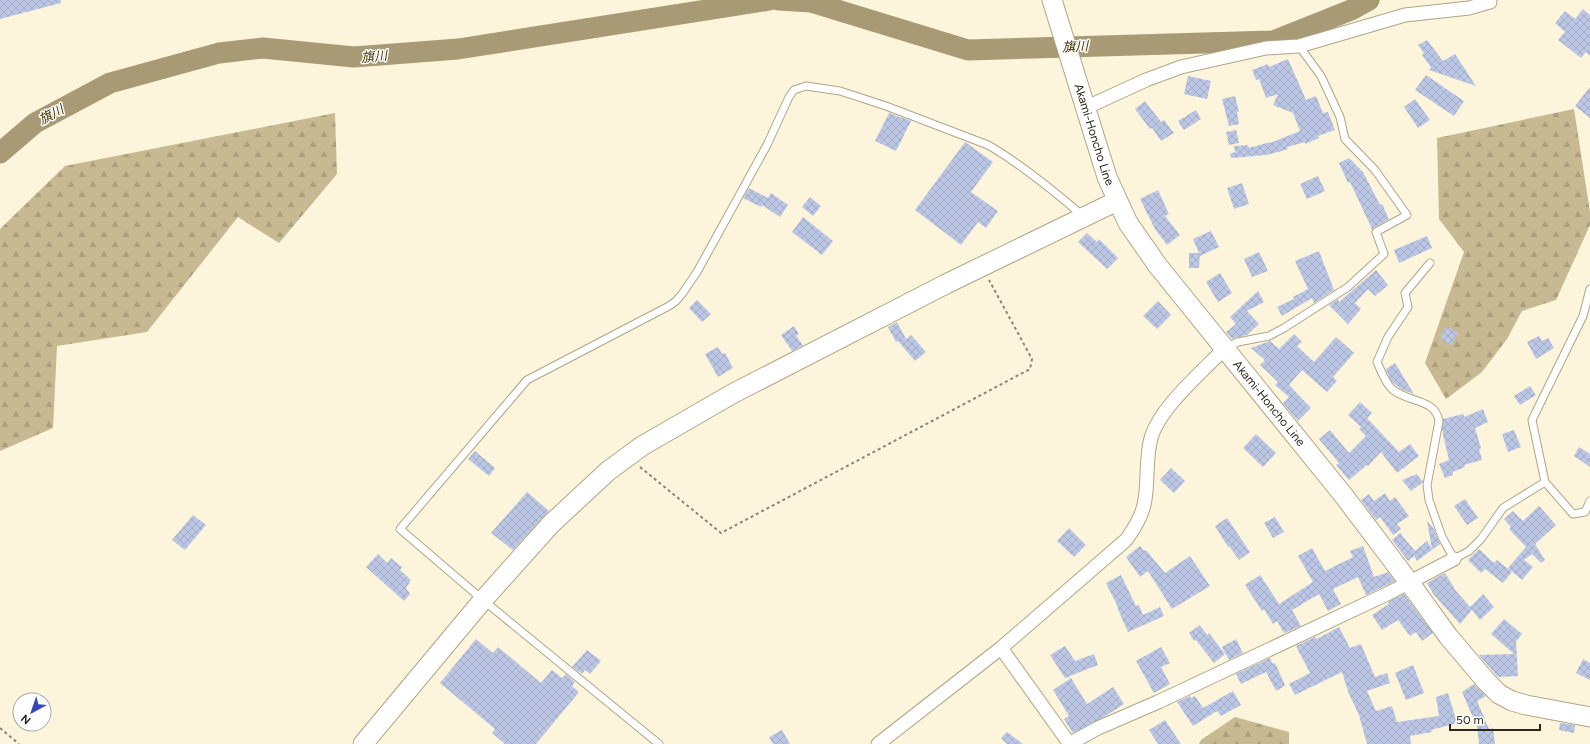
<svg xmlns="http://www.w3.org/2000/svg" width="1590" height="744" font-family="Figtree,'Noto Sans JP',sans-serif">
  <defs>
    <pattern id="forest-firs" width="22" height="20" patternUnits="userSpaceOnUse"><rect width="22" height="20" fill="#c7b992"/><path d="M5 1l3.5 6h-7zM16 11l3.5 6h-7z" fill="#ab9f7d"/></pattern>
    <pattern id="building-cross-hatch" width="8" height="8" patternUnits="userSpaceOnUse"><rect width="8" height="8" fill="#bcc7e5"/><path d="M0 0l8 8M0 8l8-8" fill="none" stroke="#a2abc4"/></pattern>
  </defs>
  <rect width="100%" height="100%" fill="#fdf5db"/>
  <!-- forest -->
  <path fill="url(#forest-firs)" d="M1574,109L1590,212V225L1556,300L1522,311L1507,339L1482,372L1446,399L1425,363L1464,252L1439,219L1437,138Z
    M335,113L337,174L279,243L238,217L147,332L57,346L53,428L0,451V229L65,166Z
    M1235,717L1289,732V744H1199L1201,740Z"/>
  <g fill="none" stroke-linecap="round" stroke-linejoin="round">
    <!-- river -->
    <path stroke="#a79a74" stroke-width="21" d="M779,0L811,2L968,50L1273,41L1351,10L1369,0
      M0,153L35,123L110,83L219,53L263,48L354,57L458,49L770,0"/>
  </g>
  <!-- building -->
  <path fill="url(#building-cross-hatch)" d="M0,0H61V3L0,19Z
    M1583,9L1590,15V56L1586,52L1581,58L1558,40L1565,32L1555,23L1565,11L1575,19Z
    M1427,40L1443,61L1455,54L1476,86L1429,70L1431,67L1422,55L1424,53L1418,45Z
    M1288,59L1306,100L1316,96L1323,113L1328,112L1335,130L1318,136L1319,138L1305,144V142L1287,147L1288,149L1278,152L1266,155L1231,158L1230,154L1235,152L1234,146L1248,145L1249,148L1270,142V143L1300,131L1293,113L1273,105L1278,94L1266,98L1259,79L1256,80L1252,70L1268,64L1269,67Z
    M1426,75L1464,101L1454,116L1415,90Z
    M1188,76L1211,81L1207,99L1184,94Z
    M1590,87V118L1575,106Z
    M1235,96L1239,112H1237L1239,124L1229,126L1222,99Z
    M1415,99L1430,120L1418,128L1404,107Z
    M1145,101L1161,122L1164,120L1174,133L1161,141L1152,128L1150,129L1135,109Z
    M1196,110L1201,119L1184,130L1178,121Z
    M889,113L911,121L896,151L875,141Z
    M1236,130L1239,143L1229,145L1226,132Z
    M965,142L993,162L971,192L998,211L986,228L978,222L961,245L915,210Z
    M1349,158L1363,172L1380,205L1382,204L1389,219L1372,229L1350,182L1348,183L1339,163Z
    M1318,176L1325,191L1307,199L1300,184Z
    M1242,183L1249,204L1234,209L1227,188Z
    M749,188L768,198L771,193L788,205L780,217L762,205L761,207L743,198Z
    M1158,190L1169,214L1165,216L1180,235L1167,245L1155,229L1140,199Z
    M810,197L821,206L813,216L802,207Z
    M803,217L833,241L822,255L792,232Z
    M1211,231L1219,247L1200,256V254L1199,268H1189V253H1199L1193,239Z
    M1087,233L1097,242L1099,239L1118,258L1107,269L1078,242Z
    M1427,236L1432,248L1399,263L1394,250Z
    M1319,251L1334,290L1314,303L1312,298L1282,316L1277,307L1294,299L1293,297L1308,289L1295,261Z
    M1259,252L1268,271L1252,277L1244,259Z
    M1376,270L1388,285L1375,296L1368,289L1355,303L1361,309L1348,324L1329,305L1338,299L1339,302Z
    M1220,273L1232,293L1218,302L1206,282Z
    M1258,291L1264,302L1247,311L1259,324L1247,335L1232,339L1226,332L1236,324L1230,317Z
    M697,300L711,314L702,322L689,308Z
    M1158,301L1171,315L1157,329L1143,316Z
    M897,322L906,339L911,335L926,352L915,361L898,341L896,342L888,327Z
    M794,326L799,334L796,336L803,345L792,351L781,335Z
    M1447,326L1458,333L1451,345L1440,338Z
    M1294,334L1302,342L1297,346L1314,362L1336,337L1354,353L1333,377L1337,381L1327,392L1302,370L1289,385L1311,408L1298,421L1283,403L1289,397L1275,385L1278,382L1260,365L1265,360L1251,348L1270,341L1279,349Z
    M1539,336L1542,341L1548,338L1554,348L1536,359L1527,342Z
    M718,347L722,354L725,353L733,368L718,377L705,354Z
    M1395,363L1414,394L1401,389L1391,381L1386,369Z
    M1530,386L1536,395L1520,405L1514,396Z
    M1360,402L1372,413L1367,418L1399,452L1410,444L1419,456L1397,473L1381,452L1368,466L1367,465L1349,480L1336,465L1339,463L1319,439L1330,430L1349,453L1366,436L1359,429L1361,427L1348,415Z
    M1483,409L1488,422L1475,428L1481,448L1479,449L1482,460L1464,465L1465,467L1453,472V475L1445,478L1439,464L1449,460L1442,430L1443,419L1463,414L1464,417Z
    M1514,430L1521,447L1508,452L1502,434Z
    M1256,434L1276,453L1263,467L1243,448Z
    M1579,447L1590,454V467L1574,456Z
    M475,451L495,468L489,476L468,459Z
    M1171,468L1185,481L1174,493L1160,480Z
    M1417,474L1423,482L1411,491L1402,480Z
    M527,492L549,511L513,550L491,533Z
    M1385,493L1390,501L1395,497L1409,516L1397,524L1401,529L1393,535L1380,517L1376,520L1361,500L1369,494L1374,501Z
    M1465,499L1478,518L1467,525L1454,506Z
    M1539,506L1556,525L1535,544L1545,560L1541,563L1532,554L1524,560L1533,567L1522,580L1508,568L1526,547L1509,529L1511,527L1504,519L1513,511L1523,521Z
    M193,515L206,525L185,550L172,540Z
    M1275,517L1284,532L1273,538L1264,523Z
    M1227,518L1250,552L1239,560L1229,546L1228,547L1215,526Z
    M1427,521L1434,529L1440,544L1417,561L1414,556L1408,561L1392,540L1400,533L1415,551L1427,541L1432,549Z
    M1069,528L1086,545L1074,557L1057,541Z
    M1140,546L1144,551L1146,550L1165,573L1190,556L1210,586L1172,609L1148,571L1140,577L1126,557Z
    M1363,546L1374,577L1388,572L1395,581L1366,595L1358,577L1333,589L1341,604L1328,611L1319,594L1292,610L1301,626L1284,633L1277,621L1273,624L1264,609L1262,611L1245,585L1260,575L1279,604L1313,582L1298,556L1312,548L1325,571L1353,557L1350,551Z
    M1479,549L1494,563L1497,560L1512,572L1503,583L1485,569L1481,573L1468,560Z
    M378,554L387,563L391,558L402,567L400,570L411,580L406,588L410,594L404,601L366,567Z
    M1445,573L1456,591L1470,607L1483,594L1494,607L1480,620L1472,610L1460,624L1434,595L1427,583Z
    M1121,575L1136,606L1139,605L1143,615L1160,607L1164,616L1128,632L1117,607H1118L1106,583Z
    M1404,594L1433,633L1422,641L1416,632L1410,636L1398,620L1382,630L1372,615L1389,604L1388,602Z
    M1504,619L1522,634L1516,642L1518,676L1498,677L1479,655L1514,654L1491,634Z
    M1200,625L1207,635L1209,633L1225,654L1214,663L1196,640L1194,641L1189,633Z
    M1339,627L1350,648L1361,644L1375,677L1387,673L1390,683L1367,691L1376,711L1392,706L1397,722L1439,716L1436,697L1448,693L1457,723L1431,730L1432,732L1410,736L1411,744H1367L1359,715L1349,694L1342,672L1295,695L1289,684L1310,673L1296,646L1315,637L1317,639Z
    M476,639L493,653L498,647L541,683L552,670L562,678L566,674L575,682L572,686L579,692L536,744H505L492,733L495,729L440,683Z
    M1236,639L1243,653L1229,660L1222,647Z
    M1065,646L1075,661L1094,654L1098,665L1065,678L1050,655Z
    M1161,647L1170,663L1161,667L1170,684L1154,693L1136,661Z
    M587,650L601,661L590,674L585,670L582,674L572,667Z
    M1270,658L1273,664L1275,663L1285,685L1283,687L1276,691L1266,672L1241,684L1236,674Z
    M1583,659L1590,663V680L1576,673Z
    M1413,665L1424,693L1406,700L1395,673Z
    M1071,678L1087,704L1113,687L1124,704L1104,717L1073,733L1064,719L1069,716L1053,690Z
    M1474,684L1486,696L1477,701L1489,729L1493,728L1495,744H1479L1477,727L1462,692Z
    M1233,691L1241,705L1221,716L1217,711L1193,726L1177,702L1190,696L1191,698L1195,696L1203,708Z
    M1165,720L1181,744H1158L1149,730Z
    M1560,723L1575,725L1574,733L1559,730Z
    M782,730L790,744H773L769,737Z
    M1007,732L1023,744H1007L1001,738Z"/>
  <g fill="none" stroke-linecap="round" stroke-linejoin="round">
    <defs>
      <path id="lane" d="M1430,263L1405,293L1408,307L1388,337L1377,362C1381,370 1385,383 1392,389C1408,403 1435,398 1439,421L1427,485L1429,500L1442,537L1454,559L1469,551L1481,539L1503,508L1545,482L1532,420L1583,316L1590,289
        M1225,348L1238,342L1269,336L1284,328L1348,287L1384,254L1376,232L1407,215L1375,170L1345,139L1340,117L1321,76L1299,46
        M1545,482L1573,514L1585,512L1590,501
        M659,744L483,600L400,529L527,380L669,306L676,301L682,294L697,272L767,145L789,97L794,90L806,86L840,91L886,106L988,145C1021,164 1054,191 1083,216"/>
      <path id="street" d="M1085,108L1146,80L1181,67L1266,48L1299,46L1405,15L1469,8L1490,2
        M1001,648L1069,743
        M878,744L1001,648L1126,540C1134,529 1141,518 1144,505C1149,483 1145,460 1151,438C1160,407 1203,371 1225,348
        M1069,744L1098,728L1158,702L1389,593L1454,559"/>
      <g id="secondary">
        <path id="s1" d="M1052,0L1107,177L1128,223L1158,266L1344,496L1409,582L1448,636L1486,681L1499,694L1512,701L1526,705L1590,717"/>
        <path d="M363,744L483,600L551,524L608,471L642,446L732,394L946,284L1117,201"/>
      </g>
    </defs>
    <!-- lane casing -->
    <use href="#lane" stroke="#afa586" stroke-width="9"/>
    <!-- street casing -->
    <use href="#street" stroke="#afa586" stroke-width="15"/>
    <!-- secondary casing -->
    <use href="#secondary" stroke="#afa586" stroke-width="21"/>
    <!-- path -->
    <path stroke="#8a8472" stroke-width="2" stroke-dasharray="3 3" stroke-linecap="butt" d="M640,467L721,533L1030,369L1032,359L989,280
      M0,728L19,744"/>
    <!-- lane -->
    <use href="#lane" stroke="#fff" stroke-width="7"/>
    <!-- street -->
    <use href="#street" stroke="#fff" stroke-width="13"/>
    <!-- secondary -->
    <use href="#secondary" stroke="#fff" stroke-width="19"/>
  </g>
  <g text-anchor="middle" stroke-width="3" stroke-linejoin="round" paint-order="stroke">
    <!-- street labels -->
    <g font-size="12" fill="#2b271b" stroke="#fff">
      <text dy="4" stroke="none"><textPath href="#s1" startOffset="141">Akami-Honcho Line</textPath></text>
      <text dy="4" stroke="none"><textPath href="#s1" startOffset="465">Akami-Honcho Line</textPath></text>
    </g>
    <!-- water labels -->
    <g font-size="13" font-style="italic" fill="#433500" stroke="#fff">
      <text transform="translate(1075 46) rotate(-2)" y="5">旗川</text>
      <text transform="translate(374 56) rotate(-5)" y="5">旗川</text>
      <text transform="translate(51 114) rotate(-28)" y="5">旗川</text>
    </g>
  </g>
  <!-- north arrow -->
  <g transform="translate(32 712) rotate(220)"><circle r="19" fill="#ffffff" stroke="#aaa9a4"/>
  <path d="M0-3L7 15L0 10L-7 15Z" fill="#3547ba"/>
  <text y="-6" font-size="11" font-weight="bold" text-anchor="middle" fill="#2b271b">N</text>
  </g>
  <!-- scale -->
  <path d="M1450 724v6h90v-6" fill="none" stroke="#2b271b" stroke-width="2"/>
  <text x="1456" y="724" font-size="12" fill="#2b271b" stroke="#ffffff" stroke-width="3" paint-order="stroke">50 m</text>
</svg>
